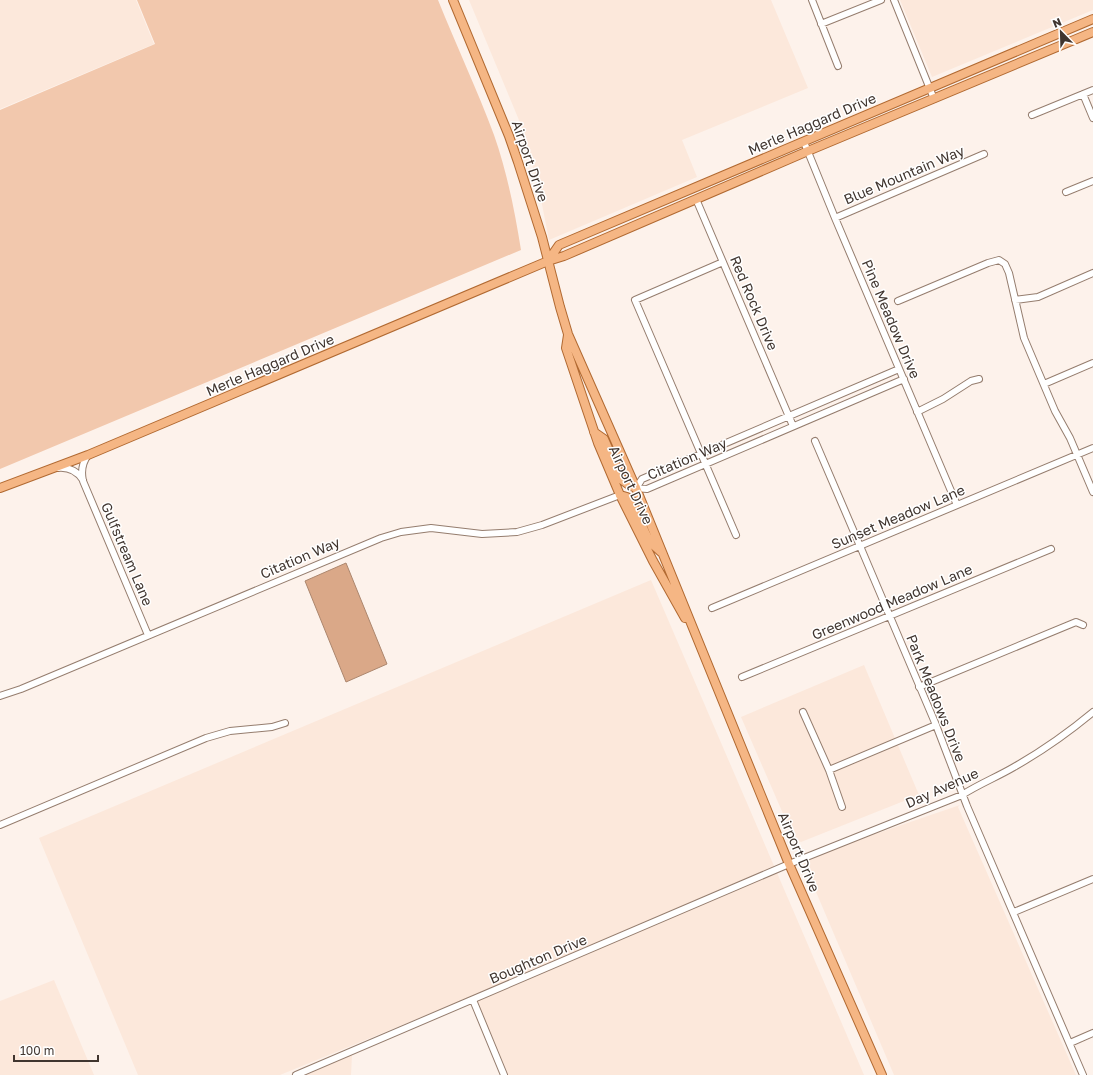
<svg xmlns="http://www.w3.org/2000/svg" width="1093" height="1075" font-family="'Golos Text',sans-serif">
  <rect width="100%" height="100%" fill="#fdf2eb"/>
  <!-- built -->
  <path fill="#fce8db" d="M0,0H136L154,44L0,109Z
    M469,0H771L808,88L682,140L697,177L549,240L538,184L521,125Z
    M900,0H1093V10L932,77Z
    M651,580L864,1075H508L473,996L280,1075H138L39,838Z
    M864,665L919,795L801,842L794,839L741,717Z
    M960,805L958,807L1076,1075H894L802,859Z
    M54,980L94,1075H0V1001Z
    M352,1055L351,1075H305L310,1073Z"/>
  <!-- green -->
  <path fill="#f2c8ad" d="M137,0H438C456,45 477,89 494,135C507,172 515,212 521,250L0,469V110L155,44Z"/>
  <!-- water -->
  <path fill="#daa888" stroke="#ac866d" d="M346,563L387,664L346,682L305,581Z"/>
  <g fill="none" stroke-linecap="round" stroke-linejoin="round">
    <defs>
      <path id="minor" d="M812,0L838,66
        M894,0L934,99
        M821,24L881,0
        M1083,94L1093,118
        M1032,115L1093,90
        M804,142L835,218L957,505
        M1066,192L1093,181
        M696,199L793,426
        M835,218L984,154
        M723,262L635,300L736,535
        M1015,300L1038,297L1093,273
        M898,301L988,263L999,260L1005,264L1009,273L1024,338L1055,411L1070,438L1093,492
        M1044,384L1093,363
        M917,412L943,399L971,381L979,379
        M815,441L860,546L936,725L967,806L1083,1075
        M88,455C82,463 81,472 83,481L148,635
        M58,468C69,467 77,471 83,480
        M636,488L642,479L899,369
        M636,488L647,489L904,379
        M712,608L1093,448
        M742,677L1051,549
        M919,687L1076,622L1083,625
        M0,696L21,689L381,538L401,532L431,528L482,534L517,532L542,525L620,495
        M803,712L829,770L842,807
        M829,770L936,725
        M0,825L206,738L230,731L272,727L285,723
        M1014,912L1093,879
        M473,1000L504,1075
        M1070,1043L1093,1033
        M296,1075L789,864L962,795C979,784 997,777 1014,767C1042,751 1069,732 1093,712"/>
      <path id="major" d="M453,0L509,136L518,162L542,237L560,307L568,334L636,488L789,864L882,1075
        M548,261L559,245L1093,19
        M568,335L566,348L598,443L620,495L653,561L685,618
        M594,432L604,439L622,480L629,485L636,488
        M0,488L88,455L548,261L564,256L808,151L1093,32
        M620,495L627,497L631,501L649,541L661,552"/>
    </defs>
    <!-- minor casing -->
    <use href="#minor" stroke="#957d6e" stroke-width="8"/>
    <!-- major casing -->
    <use href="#major" stroke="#b16931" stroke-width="10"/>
    <!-- minor -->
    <use href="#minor" stroke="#fff" stroke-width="6"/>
    <!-- major -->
    <use href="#major" stroke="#f5b684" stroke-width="8"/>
  </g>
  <g text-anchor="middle" stroke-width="3" stroke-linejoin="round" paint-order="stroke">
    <!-- street labels -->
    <g font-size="14" fill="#40352f" stroke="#fff">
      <text transform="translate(812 124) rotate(-23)" y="5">Merle Haggard Drive</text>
      <text transform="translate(530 161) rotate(71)" y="5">Airport Drive</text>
      <text transform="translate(904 175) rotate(-23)" y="5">Blue Mountain Way</text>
      <text transform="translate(754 303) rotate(67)" y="5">Red Rock Drive</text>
      <text transform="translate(891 319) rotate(67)" y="5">Pine Meadow Drive</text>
      <text transform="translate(270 365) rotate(-23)" y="5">Merle Haggard Drive</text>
      <text transform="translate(687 459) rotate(-23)" y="5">Citation Way</text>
      <text transform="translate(631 485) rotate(65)" y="5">Airport Drive</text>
      <text transform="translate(898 517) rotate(-23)" y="5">Sunset Meadow Lane</text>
      <text transform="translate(127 554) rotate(67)" y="5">Gulfstream Lane</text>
      <text transform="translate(300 558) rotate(-23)" y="5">Citation Way</text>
      <text transform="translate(892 602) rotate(-23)" y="5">Greenwood Meadow Lane</text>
      <text transform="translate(936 698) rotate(68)" y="5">Park Meadows Drive</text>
      <text transform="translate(942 788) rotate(-24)" y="5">Day Avenue</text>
      <text transform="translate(799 852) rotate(67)" y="5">Airport Drive</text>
      <text transform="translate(538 959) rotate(-23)" y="5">Boughton Drive</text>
    </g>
  </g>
  <!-- north arrow -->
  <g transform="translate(1061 32) rotate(337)" stroke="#ffffff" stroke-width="3" paint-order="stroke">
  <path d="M0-3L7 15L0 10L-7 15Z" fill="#40352f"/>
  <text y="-6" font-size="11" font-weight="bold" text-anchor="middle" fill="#40352f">N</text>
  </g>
  <!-- scale -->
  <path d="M14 1055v6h84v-6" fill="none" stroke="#40352f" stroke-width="2"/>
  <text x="20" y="1055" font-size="12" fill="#40352f" stroke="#ffffff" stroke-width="3" paint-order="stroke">100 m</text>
</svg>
